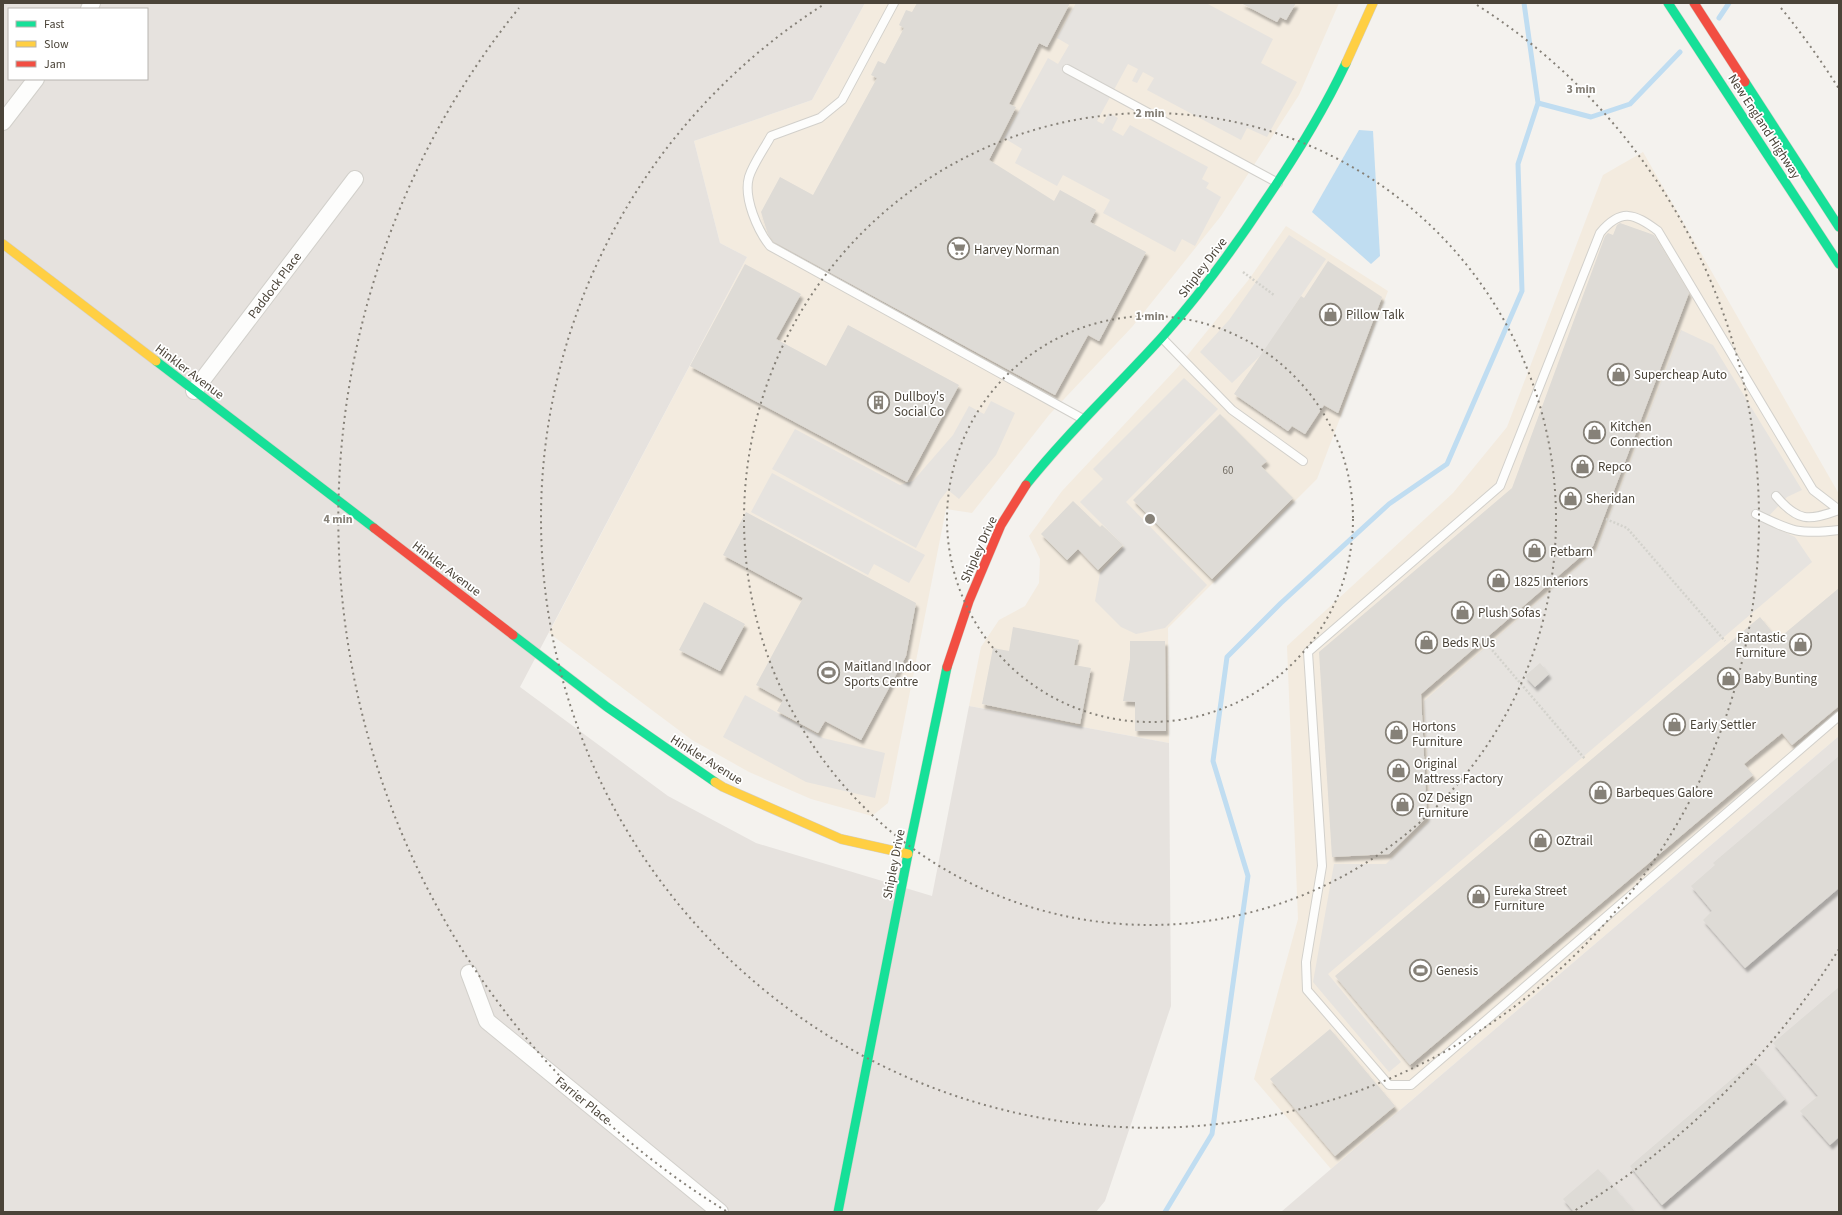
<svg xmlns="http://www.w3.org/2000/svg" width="1842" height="1215" font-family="'Source Sans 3',sans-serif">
  <defs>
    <filter id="shadow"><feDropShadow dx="2.5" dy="4.5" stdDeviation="1" flood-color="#0004"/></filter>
  </defs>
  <rect width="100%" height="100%" fill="#f4f2ee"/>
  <!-- commercial -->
  <path fill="#f3ebdf" d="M865,3H1339L1299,95L1221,216L1132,327L1049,415L972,513L946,509L888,803L872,816L811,799L749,772L692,740L549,633L747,257L720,243L694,141L812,100Z
    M1643,152L1839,494V736L1331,1169L1254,1079L1298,919L1287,646L1453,493L1507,427L1603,175Z
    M1286,226L1388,291L1317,479L1168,628L1169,743L969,706L981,647L999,620L1025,606L1039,583L1040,559L1029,536L1062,491L1178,367L1250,278Z"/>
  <!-- industrial -->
  <path fill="#e6e2de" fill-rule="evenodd" d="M3,3H865L812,100L694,141L720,243L747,257L520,687L668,796L756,843L932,896L969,706L1169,743L1171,1006L1105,1201L1096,1212H3ZM9,9H147V79H9Z
    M1839,736V1212H1281L1331,1169Z"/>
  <!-- parking -->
  <path fill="#e6e3df" d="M1076,3H1206L1273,39L1261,63L1297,82L1267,137L1247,128L1241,140L1147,90L1154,78L1143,72L1137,83L1132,81L1138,69L1128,64L1097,121L1103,124L1109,113L1118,118L1112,130L1123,136L1130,125L1208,167L1202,179L1209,183L1206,188L1221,197L1195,246L1182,239L1175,252L1103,213L1110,200L1063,175L1057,186L1015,163L1022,149L1004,138L1048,58L1058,64L1069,45L1057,38Z
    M1289,235L1326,259L1261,355L1232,383L1200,352L1229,320Z
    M1681,330L1713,345L1802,490L1787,497L1763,522L1795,537L1812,562L1328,974L1401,1062L1389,1072L1313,982L1334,864H1386L1428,822L1431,817L1424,701L1596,551Z
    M1184,378L1218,409L1126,502L1207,585L1165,628L1136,634L1121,627L1095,601L1100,573L1124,546L1080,502L1103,479L1093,469Z
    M991,401L1015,413L996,455L959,499L948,490L940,500L916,548L772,469L795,429L900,485L913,481L953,435L969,406L984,414Z
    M772,473L925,555L909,583L874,564L868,575L751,512Z
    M745,695L823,738L885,753L875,798L806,782L723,737Z"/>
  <!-- water -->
  <path fill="#c0ddf1" d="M1359,130L1373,131L1380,256L1371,264L1312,212Z"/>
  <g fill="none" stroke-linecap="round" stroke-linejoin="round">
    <!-- stream -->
    <path stroke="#c0ddf1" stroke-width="5" d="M1524,3L1538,103
      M1719,18L1729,3
      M1165,1212L1212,1134L1248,876L1213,761L1227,657L1281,603L1389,504L1447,464L1522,291L1518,164L1538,103L1591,117L1630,104L1680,52"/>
  </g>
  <!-- building -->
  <path fill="#dedbd6" filter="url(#shadow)" d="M917,3H1070L1047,47L1039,43L1009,104L1016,107L989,160L1054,201L1060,190L1096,210L1090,222L1146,252L1099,341L1088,335L1055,395L774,242L768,234L761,212L780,177L813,195L877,78L871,75L878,61L885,64L904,28L899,25L906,10L912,12Z
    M1241,3H1296L1286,20L1280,17L1277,22Z
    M1620,223L1654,235L1689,293L1593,546L1421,694L1427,817L1389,854L1332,857L1319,652L1512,488L1605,236L1608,233L1613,235L1617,225Z
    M1328,261L1382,297L1338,413L1324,405L1305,434L1292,426L1288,431L1234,394L1301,296L1304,298Z
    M745,264L801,294L776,339L826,366L848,325L959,385L907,482L690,366Z
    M1220,414L1267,461L1261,466L1293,498L1212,579L1133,500Z
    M1073,501L1100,527L1102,525L1123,545L1098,570L1078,549L1067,560L1041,534Z
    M746,512L916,603L906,656L861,740L825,721L818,733L777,711L783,700L756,685L803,598L723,555Z
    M1839,588V706L1792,745L1782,733L1744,764L1753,775L1410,1065L1335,976L1760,617L1778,639Z
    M704,602L745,624L720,671L679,650Z
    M1013,627L1079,640L1074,665L1091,668L1080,724L982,704L993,648L1009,651Z
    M1130,641H1165L1166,731H1135V702L1123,701L1130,659Z
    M1540,663L1549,674L1535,687L1525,676Z
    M1839,756V888L1745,968L1703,920L1712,911L1691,886L1715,865L1713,863Z
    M1839,987V1137L1830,1145L1800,1111L1818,1096L1773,1043Z
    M1330,1029L1395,1106L1335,1156L1270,1079Z
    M1753,1061L1785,1099L1662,1205L1630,1166Z
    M1598,1169L1635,1212H1574L1563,1199Z"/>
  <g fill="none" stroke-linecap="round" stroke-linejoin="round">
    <defs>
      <path id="lane" d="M894,3L842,100L820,118L771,136C764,149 753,164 749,177C743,198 758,231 770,246L1083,419
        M1067,69L1278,183
        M1162,338L1232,410L1303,461
        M1776,496C1798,522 1808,521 1839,510
        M1839,510L1813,490L1658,231C1634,213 1621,208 1600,233L1500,486L1308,652L1322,866L1306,962L1307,990L1389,1085H1411L1839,716
        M1756,514C1791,531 1799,535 1839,530"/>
      <path id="street" d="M89,9L92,3
        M3,122L36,79
        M194,391L355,179
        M469,973L487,1021L720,1212"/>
      <path id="fast" d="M1668,3L1839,264
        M1745,82L1839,227
        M156,361L374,528
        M1026,485C1068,432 1118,386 1163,336C1200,294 1234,248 1265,201C1295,157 1323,112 1346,63
        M513,635L607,707L715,782
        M838,1212L908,854L947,667"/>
      <path id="slow" d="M1346,63L1373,3
        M3,244L156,361
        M715,782L723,787L841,839L908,854"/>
      <path id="jam" d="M1694,3L1745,82
        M374,528L513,635
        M947,667L969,601L1001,525L1026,485"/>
    </defs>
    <!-- lane casing -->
    <use href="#lane" stroke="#d2d0cb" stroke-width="10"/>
    <!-- street casing -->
    <use href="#street" stroke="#d2d0cb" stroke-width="18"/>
    <!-- fast casing -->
    <use href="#fast" stroke="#d3cfc5" stroke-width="10"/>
    <!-- slow casing -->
    <use href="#slow" stroke="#d3cfc5" stroke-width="10"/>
    <!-- jam casing -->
    <use href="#jam" stroke="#d3cfc5" stroke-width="10"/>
    <!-- path -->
    <path stroke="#d3d2cc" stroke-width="2.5" stroke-dasharray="2 2" stroke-linecap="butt" d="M1243,272L1274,295
      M1606,519L1627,528L1725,641
      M1487,644L1585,759"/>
    <!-- lane -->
    <use href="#lane" stroke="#fdfdfc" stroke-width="8"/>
    <!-- street -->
    <use href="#street" stroke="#fdfdfc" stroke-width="16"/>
    <!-- fast -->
    <use href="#fast" stroke="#16e098" stroke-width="9"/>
    <!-- slow -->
    <use href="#slow" stroke="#ffcf43" stroke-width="9"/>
    <!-- jam -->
    <use href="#jam" stroke="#f24e42" stroke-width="9"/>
  </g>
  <!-- distance rings -->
  <g fill="none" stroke="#868178" stroke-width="2" stroke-dasharray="2 4">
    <circle cx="1150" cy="519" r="203"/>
    <circle cx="1150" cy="519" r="406"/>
    <path d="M1477 5A609 609 0 1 1 823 5"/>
    <path d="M1839 949A812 812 0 0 1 1574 1211M726 1211A812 812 0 0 1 519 8M1781 8A812 812 0 0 1 1839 89"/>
  </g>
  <!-- icons -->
  <defs>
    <symbol id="supermarket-ring" viewBox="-11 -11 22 22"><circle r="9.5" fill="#fff" stroke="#868178" stroke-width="1.5"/><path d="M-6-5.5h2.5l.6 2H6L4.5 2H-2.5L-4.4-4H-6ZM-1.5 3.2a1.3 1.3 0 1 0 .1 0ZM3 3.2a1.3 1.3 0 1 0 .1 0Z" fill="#868178"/></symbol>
    <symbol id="shop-ring" viewBox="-11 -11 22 22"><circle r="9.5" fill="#fff" stroke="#868178" stroke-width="1.5"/><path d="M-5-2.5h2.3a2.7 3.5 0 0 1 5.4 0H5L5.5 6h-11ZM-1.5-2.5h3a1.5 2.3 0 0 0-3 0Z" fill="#868178"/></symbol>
    <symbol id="building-ring" viewBox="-11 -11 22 22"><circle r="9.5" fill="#fff" stroke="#868178" stroke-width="1.5"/><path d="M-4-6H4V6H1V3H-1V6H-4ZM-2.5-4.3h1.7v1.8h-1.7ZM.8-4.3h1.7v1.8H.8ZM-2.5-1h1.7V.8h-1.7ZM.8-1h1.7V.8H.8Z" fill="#868178"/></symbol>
    <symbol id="stadium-ring" viewBox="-11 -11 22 22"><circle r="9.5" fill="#fff" stroke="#868178" stroke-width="1.5"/><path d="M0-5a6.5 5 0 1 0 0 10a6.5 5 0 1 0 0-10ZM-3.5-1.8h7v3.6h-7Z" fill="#868178"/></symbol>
  </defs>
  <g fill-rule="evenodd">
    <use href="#supermarket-ring" x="946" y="236" width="25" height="25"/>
    <use href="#shop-ring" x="1318" y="302" width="25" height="25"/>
    <use href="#shop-ring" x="1606" y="362" width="25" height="25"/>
    <use href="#building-ring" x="866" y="390" width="25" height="25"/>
    <use href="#shop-ring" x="1582" y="420" width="25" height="25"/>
    <use href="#shop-ring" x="1570" y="454" width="25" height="25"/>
    <use href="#shop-ring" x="1558" y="486" width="25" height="25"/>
    <use href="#shop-ring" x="1522" y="538" width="25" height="25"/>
    <use href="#shop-ring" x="1486" y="568" width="25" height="25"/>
    <use href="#shop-ring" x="1450" y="600" width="25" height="25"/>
    <use href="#shop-ring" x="1414" y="630" width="25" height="25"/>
    <use href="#shop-ring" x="1788" y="632" width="25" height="25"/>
    <use href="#stadium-ring" x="816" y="660" width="25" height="25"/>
    <use href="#shop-ring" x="1716" y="666" width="25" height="25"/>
    <use href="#shop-ring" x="1662" y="712" width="25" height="25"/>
    <use href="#shop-ring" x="1384" y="720" width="25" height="25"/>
    <use href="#shop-ring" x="1386" y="758" width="25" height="25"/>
    <use href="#shop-ring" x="1588" y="780" width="25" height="25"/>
    <use href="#shop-ring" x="1390" y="792" width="25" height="25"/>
    <use href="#shop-ring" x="1528" y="828" width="25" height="25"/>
    <use href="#shop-ring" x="1466" y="884" width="25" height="25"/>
    <use href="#stadium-ring" x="1408" y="958" width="25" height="25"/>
  </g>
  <g text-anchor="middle" stroke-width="3.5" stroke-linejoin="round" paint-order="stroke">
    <!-- number labels -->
    <g font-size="11" fill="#706a61">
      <text x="1228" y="474">60</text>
    </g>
    <!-- street labels -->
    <g font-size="13" fill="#4b4439" stroke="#fff">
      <text transform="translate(1765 126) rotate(57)" y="5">New England Highway</text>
      <text transform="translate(1202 267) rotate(-53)" y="5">Shipley Drive</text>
      <text transform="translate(274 285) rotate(-53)" y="5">Paddock Place</text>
      <text transform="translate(190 371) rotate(37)" y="5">Hinkler Avenue</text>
      <text transform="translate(978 549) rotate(-66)" y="5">Shipley Drive</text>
      <text transform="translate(447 568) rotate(37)" y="5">Hinkler Avenue</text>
      <text transform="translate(707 759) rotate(32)" y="5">Hinkler Avenue</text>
      <text transform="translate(893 864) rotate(-79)" y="5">Shipley Drive</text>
      <text transform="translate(584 1100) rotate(39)" y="5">Farrier Place</text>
    </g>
    <!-- poi labels -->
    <g font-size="13" fill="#4b4439" stroke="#fff" text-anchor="start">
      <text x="974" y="254">Harvey Norman</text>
      <text x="1346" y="319">Pillow Talk</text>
      <text x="1634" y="379">Supercheap Auto</text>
      <text x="894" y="401">Dullboy's<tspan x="894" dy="15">Social Co</tspan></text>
      <text x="1610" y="431">Kitchen<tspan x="1610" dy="15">Connection</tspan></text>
      <text x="1598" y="471">Repco</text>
      <text x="1586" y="503">Sheridan</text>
      <text x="1550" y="556">Petbarn</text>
      <text x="1514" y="586">1825 Interiors</text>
      <text x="1478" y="617">Plush Sofas</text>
      <text x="1786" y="642" text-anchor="end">Fantastic<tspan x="1786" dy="15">Furniture</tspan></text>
      <text x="1442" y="647">Beds R Us</text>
      <text x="844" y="671">Maitland Indoor<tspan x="844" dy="15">Sports Centre</tspan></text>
      <text x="1744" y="683">Baby Bunting</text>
      <text x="1690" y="729">Early Settler</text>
      <text x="1412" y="731">Hortons<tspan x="1412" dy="15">Furniture</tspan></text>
      <text x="1414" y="768">Original<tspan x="1414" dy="15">Mattress Factory</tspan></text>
      <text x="1616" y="797">Barbeques Galore</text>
      <text x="1418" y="802">OZ Design<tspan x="1418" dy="15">Furniture</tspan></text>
      <text x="1556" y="845">OZtrail</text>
      <text x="1494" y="895">Eureka Street<tspan x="1494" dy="15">Furniture</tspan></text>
      <text x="1436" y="975">Genesis</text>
    </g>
  </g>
  <circle cx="1150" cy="519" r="6" fill="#868178" stroke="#fff" stroke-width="2"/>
  <g font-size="12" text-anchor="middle" font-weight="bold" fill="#868178" stroke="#fff" stroke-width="3.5" stroke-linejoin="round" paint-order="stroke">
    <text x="1581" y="93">3 min</text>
    <text x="1150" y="117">2 min</text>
    <text x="1150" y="320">1 min</text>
    <text x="338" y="523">4 min</text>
  </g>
  <!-- border -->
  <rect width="1842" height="1215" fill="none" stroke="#4b4439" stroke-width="8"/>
  <!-- legend -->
  <rect x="8" y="8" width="140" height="72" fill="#ffffff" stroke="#b7b4b0"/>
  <rect x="16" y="21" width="20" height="6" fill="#16e098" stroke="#b7b4b0"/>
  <text x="44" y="28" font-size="12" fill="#4b4439">Fast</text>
  <rect x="16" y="41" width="20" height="6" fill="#ffcf43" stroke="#b7b4b0"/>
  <text x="44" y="48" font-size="12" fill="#4b4439">Slow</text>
  <rect x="16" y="61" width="20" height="6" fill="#f24e42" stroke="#b7b4b0"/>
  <text x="44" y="68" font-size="12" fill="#4b4439">Jam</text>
</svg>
